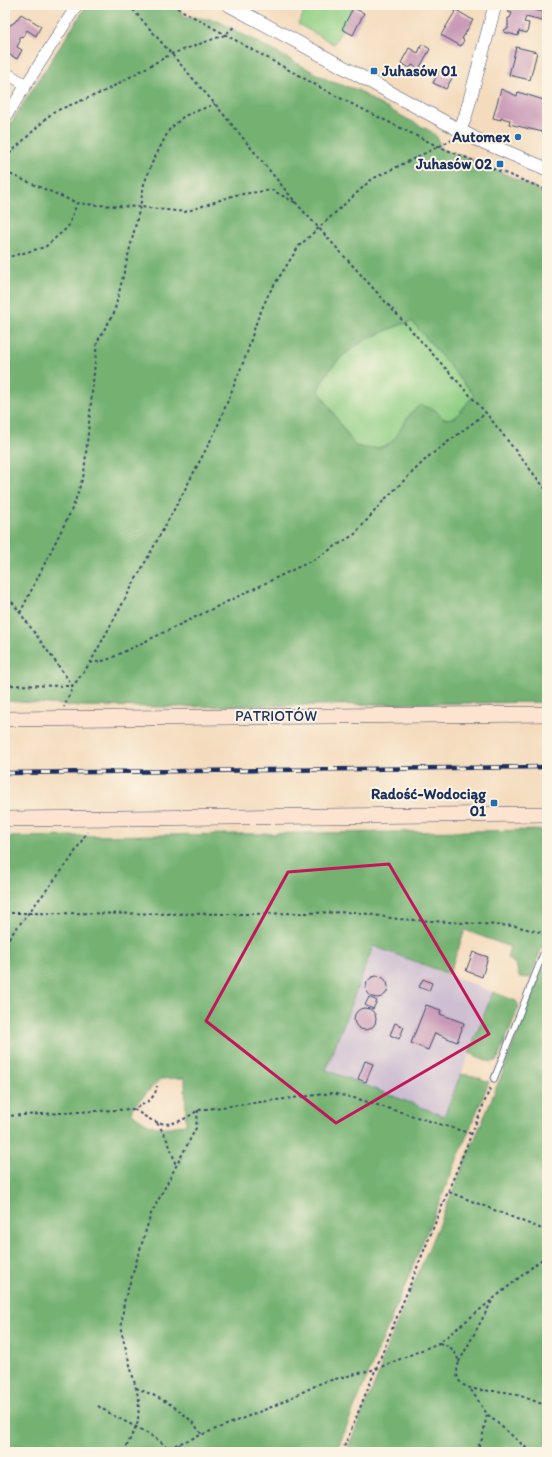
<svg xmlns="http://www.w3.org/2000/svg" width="552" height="1457" font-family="Itim,sans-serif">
  <rect width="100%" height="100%" fill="#fcf5e5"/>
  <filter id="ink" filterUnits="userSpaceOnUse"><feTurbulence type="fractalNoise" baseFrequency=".025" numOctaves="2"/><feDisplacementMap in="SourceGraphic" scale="8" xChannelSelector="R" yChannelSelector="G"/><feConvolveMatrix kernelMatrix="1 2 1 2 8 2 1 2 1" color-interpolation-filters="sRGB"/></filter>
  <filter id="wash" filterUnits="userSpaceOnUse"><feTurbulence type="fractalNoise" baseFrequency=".012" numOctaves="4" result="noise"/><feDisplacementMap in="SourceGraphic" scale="16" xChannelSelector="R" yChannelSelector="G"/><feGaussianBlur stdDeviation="0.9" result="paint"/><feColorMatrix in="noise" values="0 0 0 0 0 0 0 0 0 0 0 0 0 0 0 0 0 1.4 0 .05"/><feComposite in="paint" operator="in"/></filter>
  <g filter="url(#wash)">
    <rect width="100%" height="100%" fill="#f4dbbd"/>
    <!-- industrial -->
    <path fill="#cdbed2" d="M373,946L493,992L445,1116L326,1070Z"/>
    <!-- green -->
    <path fill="#91cf85" stroke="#567f72" d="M308,5H355L334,44L298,24Z
      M412,321L474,395L455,418L444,419L435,410L411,412L394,442L373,450L355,446L318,390C335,350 374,334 412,321Z"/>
    <!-- forest -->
    <path fill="#74b272" stroke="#487068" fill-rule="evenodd" d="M87,5H178L184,16L216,20L332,82L358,90L377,103L432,132L437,137L441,149L480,162L547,194V702L167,707L79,706L5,701V132ZM412,321L474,395L455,418L444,419L435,410L420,405C392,426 404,457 355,446L318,390C333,351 375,333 412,321Z
      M547,830V934L530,978L519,977L516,965L507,958L510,947L465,930L449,974L373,946L326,1070L444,1116L461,1074L474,1076L489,1082L336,1452H5V837ZM185,1078L186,1125C158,1128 155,1131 132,1113V1108L160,1079Z
      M547,957V1452H346L380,1371L382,1359L500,1079Z
      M493,992L516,1001L519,1006L497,1061L491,1062L469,1053Z"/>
    <g id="blocks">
      <!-- building -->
      <path fill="#c899b7" d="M510,5L547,13L546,22L526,17L524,22L529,23L527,33L519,31L518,36L504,32L505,29H508V18H510L512,13L508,12Z
        M353,8L364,13L353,35L342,29Z
        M456,10L473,20L462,39L464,40L461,46L441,35Z
        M21,14L41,26L36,36L27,30L24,36L19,37L20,41L17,47L22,50L17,59L5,52V33L7,27L15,22Z
        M422,44L430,49L419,69L412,65L410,68L401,63L409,48L418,53Z
        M516,47L537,52L530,80L509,75Z
        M439,71L452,78L446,89L433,83Z
        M501,89L517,96L518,92L547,101V133L509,124L510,120L501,118V120L493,118Z
        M473,952L488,957L482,977L466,971Z
        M366 987a11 11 0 1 1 22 0a11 11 0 1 1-22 0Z
        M423,979L432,983L429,991L419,987Z
        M369,997L377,1001L373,1009L365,1005Z
        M426,1005L441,1010L440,1014L464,1023L463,1027L461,1026L462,1029L457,1042L435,1033L428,1050L411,1043Z
        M354 1019a11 11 0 1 1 22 0a11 11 0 1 1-22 0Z
        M395,1023L404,1027L399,1039L390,1035Z
        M365,1061L373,1064L366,1082L358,1079Z"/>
    </g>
  </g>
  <g filter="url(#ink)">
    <use href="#blocks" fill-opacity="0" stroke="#3c496c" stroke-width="1"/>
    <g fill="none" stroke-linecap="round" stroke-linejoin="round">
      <defs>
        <path id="service" d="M494,1079L547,944"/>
        <path id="minor" d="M5,72L26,85
          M5,118L77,5"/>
        <path id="tertiary" d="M229,5L476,139L547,169
          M459,130L465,118L495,5"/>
        <path id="secondary" d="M5,719L547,714
          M5,819L547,814"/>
      </defs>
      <!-- service casing -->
      <use href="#service" stroke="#3c496c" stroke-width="7"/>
      <!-- minor casing -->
      <use href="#minor" stroke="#3c496c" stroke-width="12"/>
      <!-- tertiary casing -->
      <use href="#tertiary" stroke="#3c496c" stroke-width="14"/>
      <!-- secondary casing -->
      <use href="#secondary" stroke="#3c496c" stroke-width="16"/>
      <!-- path -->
      <path stroke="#3c496c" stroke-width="2" stroke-dasharray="3 3" stroke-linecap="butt" d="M129,5L215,104L297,204L486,413L547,491
        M172,5L334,95L437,146L547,190
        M5,158L53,112L103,92L171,54L225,35L235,26
        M5,172L77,203L96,205L140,207L185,212L235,195L272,190L296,203
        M5,258L45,247L68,227L77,203
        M5,592L73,686L64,707
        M20,613L73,507L84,474L97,342L114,313L140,207L144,184L152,163L169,130L184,116L215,104
        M90,663L107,660L315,559L355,534L385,499L428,457L486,413
        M5,685L73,686L90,663L182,495L216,430L247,353L257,320L269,293L299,246L372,179L452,140
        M5,913L249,914L355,912L398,919L515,926L547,934
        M5,943L70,860L87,832
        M134,1109C160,1128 172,1129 198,1110L332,1093L358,1099L472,1134
        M5,1116L134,1109C145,1103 155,1100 157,1086
        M157,1123C167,1137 172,1150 176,1167
        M449,1192L547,1231
        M439,1343C451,1346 455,1350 459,1362C448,1395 486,1389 505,1392C519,1394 534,1401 547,1406
        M459,1362L492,1301
        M136,1388C162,1398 187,1411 202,1435
        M471,1390L487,1414L531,1452
        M98,1406C121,1422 147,1429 168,1448
        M124,1452L138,1422L139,1400L121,1330L124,1302L151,1214L196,1128L198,1110
        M158,1452L274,1406L323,1382L376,1369L439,1343L547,1255
        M176,1452L180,1444
        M342,1452L491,1086
        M476,1452L482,1439L487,1414"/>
      <!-- service -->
      <use href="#service" stroke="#fff" stroke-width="5.5"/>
      <!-- minor -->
      <use href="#minor" stroke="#fff" stroke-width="11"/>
      <!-- tertiary -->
      <use href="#tertiary" stroke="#fff" stroke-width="13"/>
      <!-- secondary -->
      <use href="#secondary" stroke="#fde4d1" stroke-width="15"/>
      <defs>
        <path id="rail" d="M5,773L547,767"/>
      </defs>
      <!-- rail casing -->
      <use href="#rail" stroke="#1b2f5e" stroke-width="4.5"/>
      <!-- rail -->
      <use href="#rail" stroke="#fcf5e5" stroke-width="3" stroke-dasharray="9" stroke-linecap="butt"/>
    </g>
  </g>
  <!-- marked area -->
  <path fill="none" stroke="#c2185b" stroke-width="3" stroke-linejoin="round" d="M389,864L489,1034L336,1123L206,1021L288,872Z"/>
  <!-- markers -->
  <g fill="#1f6fb2" stroke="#fcf5e5" stroke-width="1.5">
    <rect x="370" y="67" width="8" height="8" rx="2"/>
    <circle cx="518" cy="137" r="4"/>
    <rect x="496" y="160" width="8" height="8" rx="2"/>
    <rect x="490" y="799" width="8" height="8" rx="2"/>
  </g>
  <g text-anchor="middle" stroke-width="4" stroke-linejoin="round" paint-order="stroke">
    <!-- poi labels -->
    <g font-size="15" font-weight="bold" fill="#1b2f5e" stroke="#fcf5e5" text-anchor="end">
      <text x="382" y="76" text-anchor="start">Juhasów 01</text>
      <text x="510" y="142">Automex</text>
      <text x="492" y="169">Juhasów 02</text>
      <text x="486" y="799">Radość-Wodociąg<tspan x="486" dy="17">01</tspan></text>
    </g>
    <!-- street labels -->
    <g font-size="15" fill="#1b2f5e" stroke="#fcf5e5">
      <text x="276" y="721">PATRIOTÓW</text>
    </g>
  </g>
  <!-- margin -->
  <rect width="552" height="1457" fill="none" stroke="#fcf5e5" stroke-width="20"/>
</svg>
